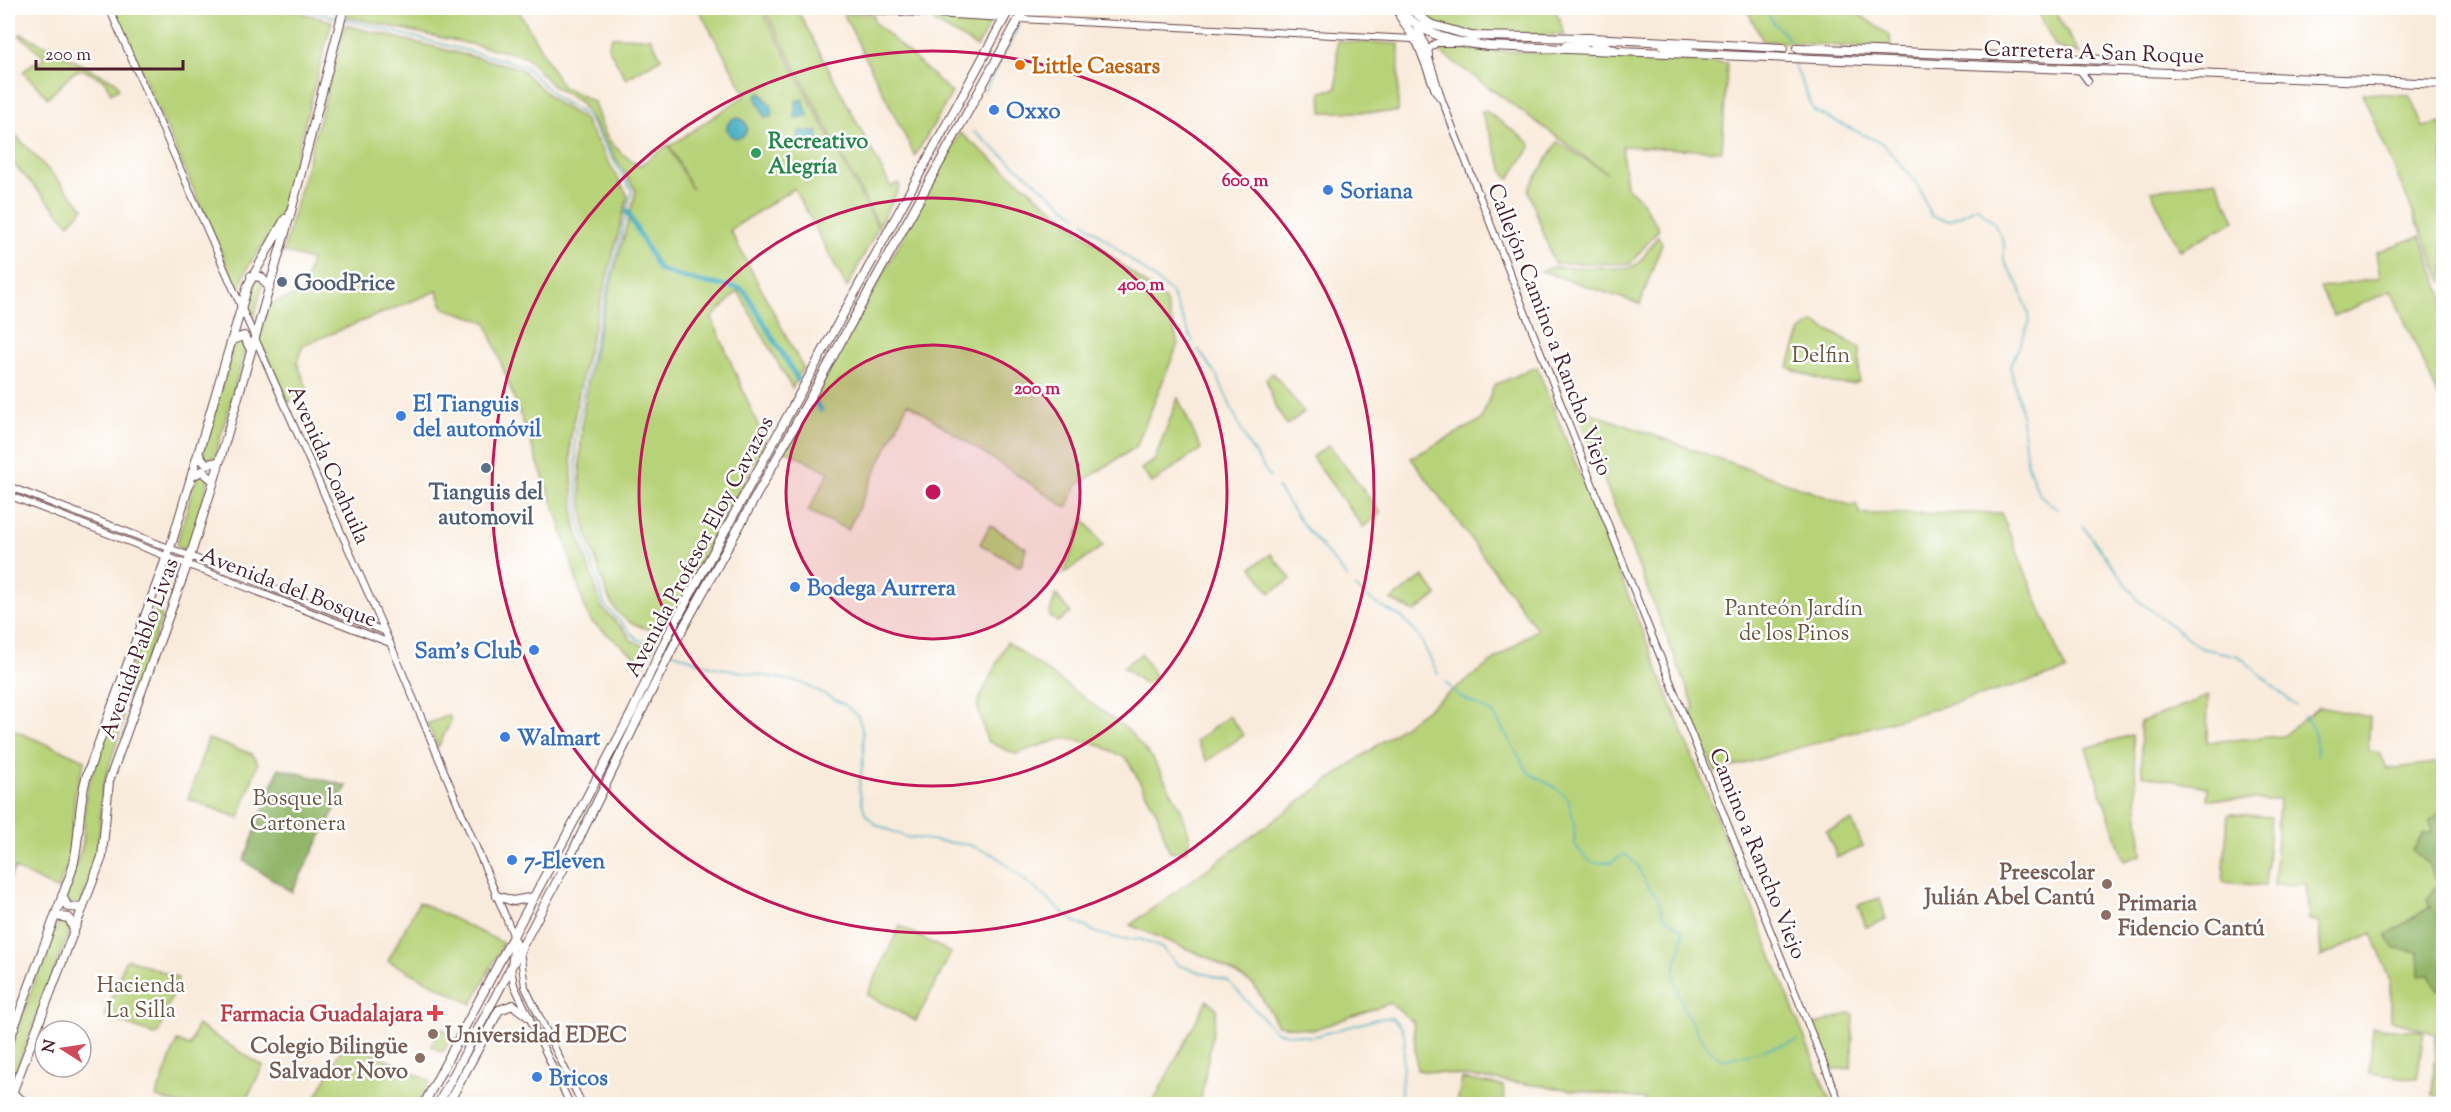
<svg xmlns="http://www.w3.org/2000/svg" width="2451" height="1112" font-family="'Sorts Mill Goudy',serif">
  <rect width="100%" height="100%" fill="#fff"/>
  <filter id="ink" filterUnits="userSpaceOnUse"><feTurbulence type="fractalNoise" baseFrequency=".0167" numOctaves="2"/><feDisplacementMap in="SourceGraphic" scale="12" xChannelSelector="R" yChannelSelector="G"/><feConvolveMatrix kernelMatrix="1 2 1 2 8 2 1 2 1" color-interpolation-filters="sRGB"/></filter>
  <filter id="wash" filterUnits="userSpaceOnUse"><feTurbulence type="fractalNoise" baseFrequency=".008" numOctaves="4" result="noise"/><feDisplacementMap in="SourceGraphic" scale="24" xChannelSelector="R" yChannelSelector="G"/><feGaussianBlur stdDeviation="1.35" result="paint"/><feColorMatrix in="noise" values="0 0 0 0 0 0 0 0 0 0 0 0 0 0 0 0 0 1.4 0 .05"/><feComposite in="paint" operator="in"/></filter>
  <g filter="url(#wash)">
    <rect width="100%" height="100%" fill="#f9ebdb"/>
    <!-- green -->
    <path fill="#b7d379" stroke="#807952" stroke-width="1.5" d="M113,8H283L332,21L279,221L247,268L239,292Z
      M350,8H517L562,86L594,102C604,137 609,146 639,166L668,145L692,189L670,146L746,95L698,8L762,10L878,228L847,288L794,188L730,230L803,368L792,388L738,291L712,318L765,442L663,633C612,623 610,605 596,560C592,547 586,534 584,521C567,410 609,297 636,191L580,102L553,86L525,56L347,17Z
      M1414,8H1555L1565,35C1523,34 1444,42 1414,8Z
      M1746,8H1833L1860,15L1890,36L1891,49L1763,41Z
      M2035,8H2053L2080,54L2056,47Z
      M765,10L798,11L891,187L898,183L900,186L879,226Z
      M843,13L874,15V22L952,93L915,156Z
      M930,17L990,23L977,47L936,23Z
      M345,25L519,68L557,103L584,119L628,196L583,370L570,441L575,525L602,608L627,633L631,640L652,650L645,664L592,622L586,612L558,517L486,322L444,308L437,291L303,345L297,362L309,393L288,403L259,338L268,304L303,293L311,260L283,252Z
      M22,34L116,82L119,89L111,93L104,80L82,69L74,72L48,98L23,72L33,63L41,62L44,56L19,35Z
      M612,37L651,38L661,58L626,79L608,47Z
      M1337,41L1399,44L1398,112H1322L1321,92L1337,88Z
      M1433,47L1727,63L1722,151L1622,146L1626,187L1639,197L1659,229L1630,264L1554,263L1528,189L1558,142L1607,173Z
      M2362,93L2409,95L2423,127L2443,123V283Z
      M1481,111H1486L1530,143L1531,147L1509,179L1506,177Z
      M8,127L84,208L69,224L8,158Z
      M960,133L1165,300L1178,344L1136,447L1077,485L1067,508L908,403L848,530L808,511L829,472L786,451Z
      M2216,180L2235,221L2180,250L2151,191Z
      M1658,236L1662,243L1640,304L1541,271L1553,267L1629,268L1639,263Z
      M2420,236L2443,295V406L2391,291L2334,316L2320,288L2380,278L2376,252Z
      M259,278L263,285L253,320L245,302L251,281Z
      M1814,322L1860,348L1859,382C1840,390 1808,376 1788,367L1801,331Z
      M242,338L246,347L215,457L207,461L203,457L204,450L234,342Z
      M1537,367L1831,1104H1645V1099L1417,1070L1413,1022L1390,1003L1313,1030L1278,1025L1254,985L1209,958L1130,925L1537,629L1411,458L1481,420L1494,385Z
      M1273,373L1304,412L1287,425L1275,406L1266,379Z
      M1178,398L1201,449L1152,483L1141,469L1154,461Z
      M1583,410L1849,505L1856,504L1860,514L2001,513L2066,671L1715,772L1689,712L1695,708L1579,417Z
      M1329,445L1381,513L1363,527L1312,457Z
      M202,474L208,478V482L190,548L186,551L176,546L196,478Z
      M1084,519L1103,546L1063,574Z
      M990,525L1026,548L1022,564L1019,566L980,544Z
      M1271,554L1291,579L1270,593L1252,567Z
      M1423,576L1437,595L1415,612L1391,600Z
      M1056,595L1071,613L1057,622L1049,615Z
      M152,613H160L162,618L133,695L127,698L123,694L124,686Z
      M1007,642L1127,729L1153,759L1181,809L1190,838L1186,852L1169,851L1158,815L1127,759L1098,744L1064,738L1015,754L987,741L977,704Z
      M1141,654L1156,677L1145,684L1123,667Z
      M2208,696L2207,742L2282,736L2319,707L2370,717L2368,751L2380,753L2387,769L2443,762V1096L2432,1095L2436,1034L2391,1020V983L2372,933L2321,957L2319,922L2309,920L2306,884L2274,885L2279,800L2207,799L2208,787L2142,775L2140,722Z
      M116,712H121L124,718L102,790L98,855L81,904L70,905L66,897L83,843L86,792L111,717Z
      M449,715L451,721L438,747L427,724Z
      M1229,716L1244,735L1207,761L1196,741Z
      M8,728L85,760L75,791L71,853L58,890L14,868L8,884Z
      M2132,735L2142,855L2124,861L2086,748Z
      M208,739L252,754L258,763L239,818L188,799Z
      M2231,814L2271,817L2265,886L2223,882L2228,815Z
      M1852,821L1863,847L1837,857L1826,831Z
      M1880,898L1886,919L1866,927L1858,905Z
      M419,902L503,943L472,1004L388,961Z
      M60,919H65L70,930L10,1086L8,1087V1054L46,950Z
      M900,926L951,953L916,1021L867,995Z
      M129,959L178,978L158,1034L155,1035L105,1016L125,961Z
      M1207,1000L1217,1009L1200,1104H1152Z
      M1851,1013L1854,1015L1851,1068L1831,1070L1813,1025Z
      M197,1025L263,1066L244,1104H179L156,1097L177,1041L190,1046Z
      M440,1028L453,1035L443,1052L431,1046Z
      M2373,1028L2424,1031L2417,1079L2369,1073Z
      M346,1040L430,1081L418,1104H326L315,1099Z
      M1462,1079L1503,1086L1505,1104H1457Z"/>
    <!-- forest -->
    <path fill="#91b569" stroke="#6e6a4a" stroke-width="1.5" d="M279,768L347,786L292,892L244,861Z
      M2440,813L2443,816L2444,868L2440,869V880L2434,877L2427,863L2413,850L2423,834L2432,832L2430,820Z
      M2443,885V988L2437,991L2429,975L2419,976L2418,952L2394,949L2386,935L2430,907L2427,899L2435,887Z"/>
    <!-- water -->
    <path fill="#45afc3" stroke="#486777" stroke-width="1.5" d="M761,93L772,107L771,117H765L756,99L757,94Z
      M803,99L808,117L795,118L796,101Z
      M727 128a10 10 0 1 1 20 0a10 10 0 1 1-20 0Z
      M799,131L818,132V141H799Z"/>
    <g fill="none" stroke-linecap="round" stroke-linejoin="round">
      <!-- stream -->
      <path stroke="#45afc3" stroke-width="1.5" d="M300,8L338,18
        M1764,8L1773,22L1789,39
        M343,19L523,65L558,99L587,116L632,191L586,375L575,442L579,520L605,606L637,639L658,647
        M1794,64L1814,111L1883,144L1917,183L1931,216L1949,221L1977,207L1994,223L2004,242V261L2020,287L2030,321L2010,367L2020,404L2027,463L2039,494L2057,509
        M985,90L1019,26
        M974,132L1077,216
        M1084,222L1171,292L1193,342
        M1198,349L1217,376L1247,442L1270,477
        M1277,487L1301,522L1347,577
        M2083,526L2139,601L2201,648L2239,656L2296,706
        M1355,587L1376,604L1403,618L1419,636L1438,674
        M674,653L713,667L800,682L845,705L858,716L863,733L864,753L859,789L865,813L875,824L906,837L969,845L995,855L1072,920L1097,933L1121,939H1140L1162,948L1178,965L1228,981L1276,1032L1312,1037L1381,1018H1392L1401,1027L1405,1036L1400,1104
        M1445,682L1459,696L1493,713L1529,773L1554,787L1568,798L1574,822L1575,845L1585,857L1594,863L1611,862L1625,854L1638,866L1645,883L1657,897L1663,915L1682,930C1685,944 1675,956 1675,971C1673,996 1702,1048 1723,1060L1798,1041
        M2304,715L2315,732L2317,756"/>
      <!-- canal -->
      <path stroke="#45afc3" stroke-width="5" d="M627,211L659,270L700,282L740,288L746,293L798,380
        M816,403L821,410"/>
    </g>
  </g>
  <g filter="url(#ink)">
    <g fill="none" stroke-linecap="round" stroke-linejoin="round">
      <defs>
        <path id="minor" d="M109,8L390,643L520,951L525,987L582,1104
          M830,8L1005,18
          M1019,19L1413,39L1416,41L1436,93L1441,99
          M1457,43H1436L1429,49L1428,55L1442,100L1644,616L1840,1104
          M2079,69L2088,81
          M8,486L384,631
          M8,495L390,643
          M514,937L511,968L514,985L570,1104
          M8,1089L29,1104
          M8,1101L17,1104"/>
        <path id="major" d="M1396,8C1426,36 1449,42 1489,46L2444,84
          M1409,8L1430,24L1471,36L1591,38L1783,48
          M1400,16L1416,41
          M1417,26L1428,55
          M1587,40L1615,50
          M1663,45L1689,50
          M1566,46L1581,44L1591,38
          M1797,48L2106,60
          M251,276L261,277L268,286
          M232,340L244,336L250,348
          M199,455L206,464L219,462
          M192,476L202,471L214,481
          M62,896L68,907L83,908
          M497,896L513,901L534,897
          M55,916L69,918L74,930
          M8,1044L72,870C81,839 77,806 87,775L172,542L248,285L285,219
          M8,1104L102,857L109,781L190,557L214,481L290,215L344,8
          M424,1104L632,712L667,637L1010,8
          M438,1104L572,853L676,641L1025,8
          M448,1104L499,1010L513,1005L529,1017"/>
      </defs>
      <!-- minor casing -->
      <use href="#minor" stroke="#643e45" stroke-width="8"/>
      <!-- major casing -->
      <use href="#major" stroke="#643e45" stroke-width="10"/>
      <!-- minor -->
      <use href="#minor" stroke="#fff" stroke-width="6"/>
      <!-- major -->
      <use href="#major" stroke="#fff" stroke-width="8"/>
    </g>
  </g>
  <!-- distance rings -->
  <circle cx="933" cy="492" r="147" fill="#c2185b" fill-opacity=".12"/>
  <g fill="none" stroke="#c2185b" stroke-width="3">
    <circle cx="933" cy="492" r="147"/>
    <circle cx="933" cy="492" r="294"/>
    <circle cx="933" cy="492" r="441"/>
  </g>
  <!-- markers -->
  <circle fill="#e8710a" stroke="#fff" stroke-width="2" cx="1020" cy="65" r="6"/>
  <g fill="#3f7fe0" stroke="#fff" stroke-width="2">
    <circle cx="994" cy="110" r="6"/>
    <circle cx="1328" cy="190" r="6"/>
    <circle cx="401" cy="416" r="6"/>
    <circle cx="795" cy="587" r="6"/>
    <circle cx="534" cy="650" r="6"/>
    <circle cx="505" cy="737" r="6"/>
    <circle cx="512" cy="860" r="6"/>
    <circle cx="537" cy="1077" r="6"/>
  </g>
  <circle fill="#2e9e5b" stroke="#fff" stroke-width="2" cx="756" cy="153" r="6"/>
  <g fill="#5c6f8a" stroke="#fff" stroke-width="2">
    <circle cx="282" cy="282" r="6"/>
    <circle cx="486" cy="468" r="6"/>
  </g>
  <g fill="#8d6e63" stroke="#fff" stroke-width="2">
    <circle cx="2107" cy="884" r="6"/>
    <circle cx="2106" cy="915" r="6"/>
    <circle cx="433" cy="1034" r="6"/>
    <circle cx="420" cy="1058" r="6"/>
  </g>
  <path fill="#e0444e" stroke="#fff" stroke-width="2" d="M432 1004h6v6h6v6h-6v6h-6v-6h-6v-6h6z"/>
  <g text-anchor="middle" stroke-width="5" stroke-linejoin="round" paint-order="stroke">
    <!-- street labels -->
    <g font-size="22" fill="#4a1f2b" stroke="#fff">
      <text transform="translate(2094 51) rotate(2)" y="8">Carretera A San Roque</text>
      <text transform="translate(1551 329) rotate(69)" y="8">Callejón Camino a Rancho Viejo</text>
      <text transform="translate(330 464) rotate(66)" y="8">Avenida Coahuila</text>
      <text transform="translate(698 546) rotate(-62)" y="8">Avenida Profesor Eloy Cavazos</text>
      <text transform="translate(289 586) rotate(21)" y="8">Avenida del Bosque</text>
      <text transform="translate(138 648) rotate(-70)" y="8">Avenida Pablo Livas</text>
      <text transform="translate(1759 853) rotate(68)" y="8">Camino a Rancho Viejo</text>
    </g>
    <!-- food labels -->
    <g font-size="22" font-weight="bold" fill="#c56008" stroke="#fff" text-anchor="start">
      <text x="1032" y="73">Little Caesars</text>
    </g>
    <!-- shop labels -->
    <g font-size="22" font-weight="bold" fill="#366cbe" stroke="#fff" text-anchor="start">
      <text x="1006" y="118">Oxxo</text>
      <text x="1340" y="198">Soriana</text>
      <text x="413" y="411">El Tianguis<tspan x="413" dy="25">del automóvil</tspan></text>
      <text x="807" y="595">Bodega Aurrera</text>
      <text x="522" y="658" text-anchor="end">Sam's Club</text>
      <text x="517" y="745">Walmart</text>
      <text x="524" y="868">7-Eleven</text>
      <text x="549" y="1085">Bricos</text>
    </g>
    <!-- leisure labels -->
    <g font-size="22" font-weight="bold" fill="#27864d" stroke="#fff" text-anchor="start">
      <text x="768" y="148">Recreativo<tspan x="768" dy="25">Alegría</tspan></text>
    </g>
    <!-- service labels -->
    <g font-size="22" font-weight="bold" fill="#4e5e75" stroke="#fff" text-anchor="start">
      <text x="294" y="290">GoodPrice</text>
      <text x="486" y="499" text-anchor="middle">Tianguis del<tspan x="486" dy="25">automovil</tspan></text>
    </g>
    <!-- park labels -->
    <g font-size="22" fill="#6b5542" stroke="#fff">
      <text x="1821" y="362">Delfin</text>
      <text x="1794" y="615">Panteón Jardín<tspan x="1794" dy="25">de los Pinos</tspan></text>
      <text x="298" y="805">Bosque la<tspan x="298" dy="25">Cartonera</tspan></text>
      <text x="141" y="992">Hacienda<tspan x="141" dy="25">La Silla</tspan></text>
    </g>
    <!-- education labels -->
    <g font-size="22" font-weight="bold" fill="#785e54" stroke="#fff" text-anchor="end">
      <text x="2095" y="879">Preescolar<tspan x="2095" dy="25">Julián Abel Cantú</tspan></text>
      <text x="2118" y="910" text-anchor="start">Primaria<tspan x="2118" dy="25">Fidencio Cantú</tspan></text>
      <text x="445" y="1042" text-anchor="start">Universidad EDEC</text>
      <text x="408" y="1053">Colegio Bilingüe<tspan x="408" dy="25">Salvador Novo</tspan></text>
    </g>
    <!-- health labels -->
    <g font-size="22" font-weight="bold" fill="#be3a42" stroke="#fff" text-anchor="end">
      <text x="423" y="1021">Farmacia Guadalajara</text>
    </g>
  </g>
  <circle cx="933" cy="492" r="9" fill="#c2185b" stroke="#fff" stroke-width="3"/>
  <g font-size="18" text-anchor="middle" font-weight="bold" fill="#c2185b" stroke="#fff" stroke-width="5" stroke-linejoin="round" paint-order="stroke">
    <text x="1245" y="186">600 m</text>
    <text x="1141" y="290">400 m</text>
    <text x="1037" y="394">200 m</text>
  </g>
  <!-- margin -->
  <rect width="2451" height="1112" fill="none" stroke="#fff" stroke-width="30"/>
  <!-- north arrow -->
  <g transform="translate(63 1049) rotate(282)"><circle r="28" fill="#ffffff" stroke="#b7a5aa" stroke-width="1.5"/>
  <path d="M0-4.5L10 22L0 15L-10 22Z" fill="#d1495b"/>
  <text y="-9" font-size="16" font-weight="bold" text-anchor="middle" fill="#4a1f2b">N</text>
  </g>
  <!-- scale -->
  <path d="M36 60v9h147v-9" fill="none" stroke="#4a1f2b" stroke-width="3"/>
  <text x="45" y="60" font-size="18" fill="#4a1f2b" stroke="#ffffff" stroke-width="4.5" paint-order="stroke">200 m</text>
</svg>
